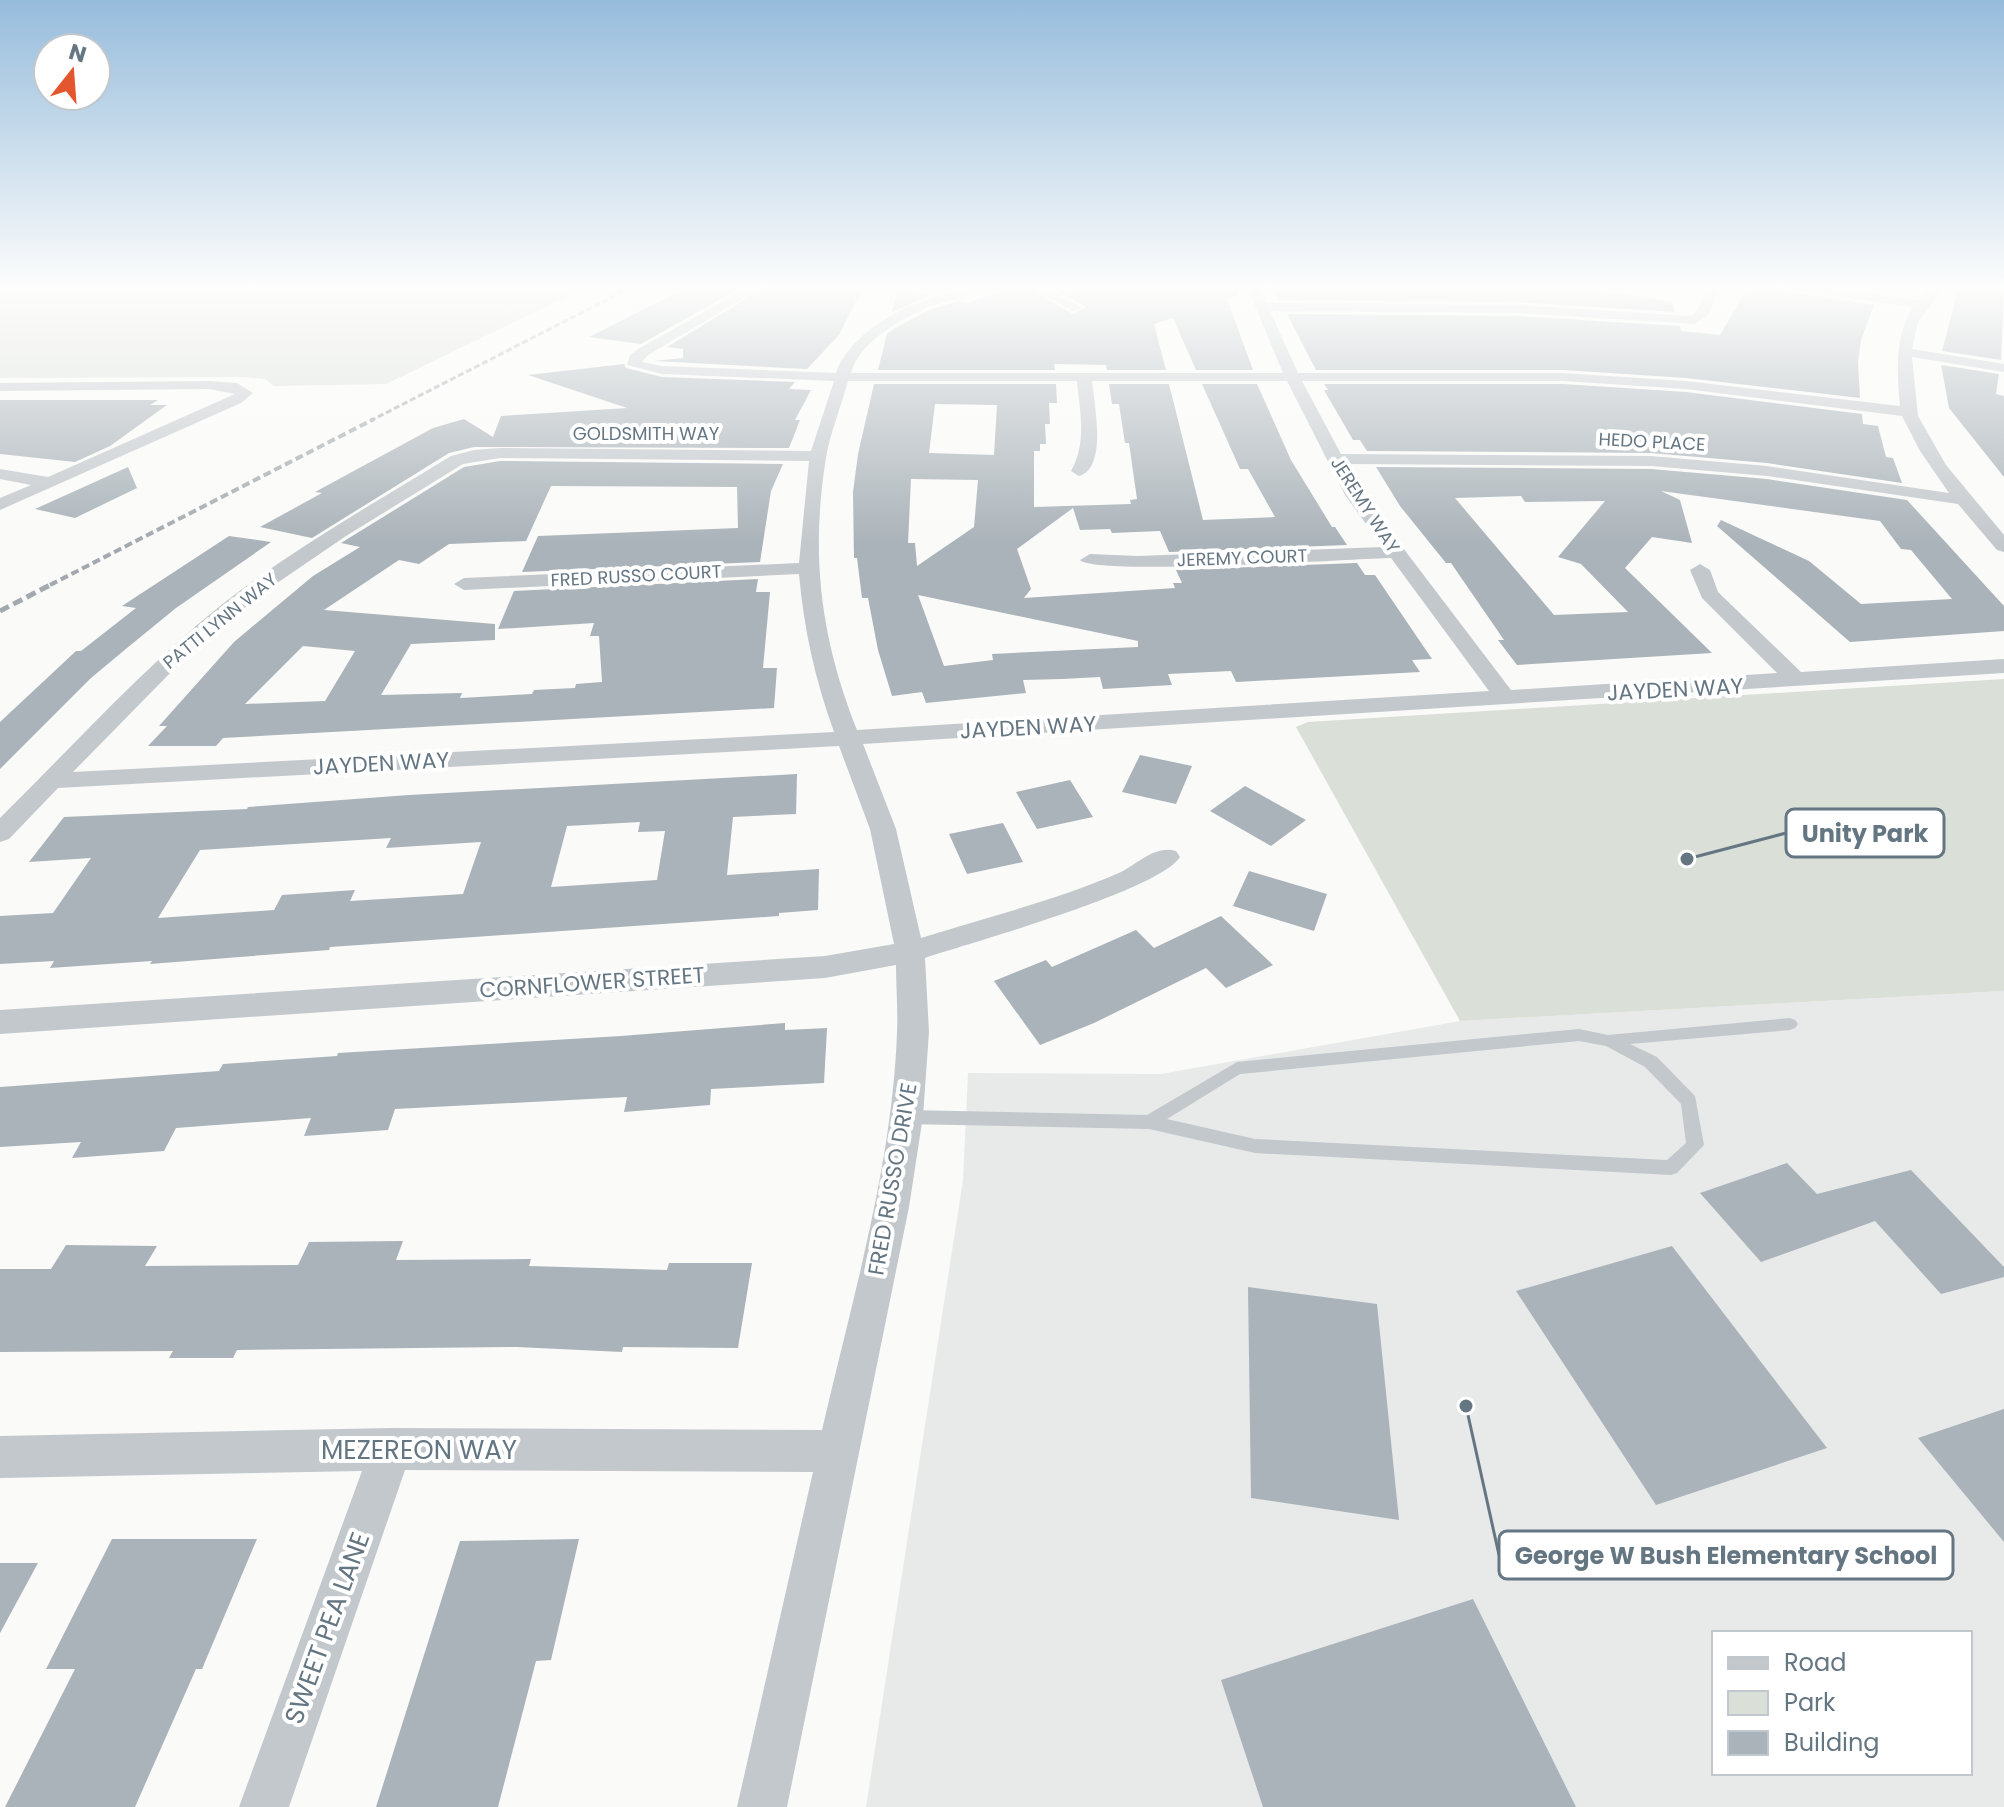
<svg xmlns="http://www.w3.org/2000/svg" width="2004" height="1807" font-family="Poppins,sans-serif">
  <rect width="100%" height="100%" fill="#fafaf8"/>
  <!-- built -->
  <path fill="#e8e9e9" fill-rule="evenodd" d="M2004,991V1807H866L963,1180L968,1073L1161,1074L1460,1021ZM1714,1633H1970V1773H1714Z"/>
  <!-- green -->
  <path fill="#dadfd7" d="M0,291H578L386,384L274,386L265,379L244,377L0,378Z
    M2004,679V991L1460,1021L1296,727L1308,722Z"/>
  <!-- building -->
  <path fill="#aab3b9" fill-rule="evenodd" d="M680,291H735L641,344L589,337Z
    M759,291H861L839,335L807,369L654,361L683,358V349L667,347Z
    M897,291H915L931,295L892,312Z
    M1003,291H1033L1073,314L1086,307L1058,291H1238V295L1227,299L1253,370H1196L1173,318L1154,324L1166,370H1107L1106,365L1054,364L1055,370H878L887,334L895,328L929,310L958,301L968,303Z
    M1275,291H1600L1672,302L1675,312L1517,302L1280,300Z
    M1746,291H1780L1874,305L1861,340L1858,362L1860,398L1686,378L1563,370H1316L1287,314L1517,316L1680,326L1681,331L1720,335Z
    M1958,291H2004L2001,360L1942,351Z
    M624,364L626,368L662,377L795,382L789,389L811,390L795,420H800L789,448L474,447L449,453L312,538L260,527L322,493L315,492L433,428L464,419L493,437L501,416L627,408L528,375Z
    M1941,365L1999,374L1996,394L2004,396V477L1949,408Z
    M874,384H1056L1057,403H1049L1050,424H1045L1046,444H1040V451H1034V507L1131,504L1130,500L1137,499L1129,443H1125L1119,404H1112L1109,384H1169L1203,520L1275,517L1248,469H1240L1202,384H1257L1291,460L1332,527H1335L1347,545L1169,552L1160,531L1112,533L1110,529L1080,530L1073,508L1017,549L1031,589L1024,598L1175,588L1173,583H1182L1176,570L1357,563L1365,575H1375L1432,659L1412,660L1420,672L1236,682L1231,671L1168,674L1172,685L1103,689L1100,677L1062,679L1023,680L1026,693L926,703L922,692L892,696L878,650L868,598H862L857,558H854L853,492L858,454ZM935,404L997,405L994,455L929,453ZM911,479L978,480L974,527L917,566L915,543H908ZM918,595L1138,641V647L992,654L993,660L944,666Z
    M1324,384H1563L1686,392L1862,414L1863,424L1878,426L1886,457L1893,458L1902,483L1767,463L1651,453L1367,451L1360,440H1353L1324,390H1328Z
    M0,400H158L150,405H167L110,446L75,462L0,454Z
    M500,461L783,464L771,491L760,562L522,572L538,536L738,528L737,487L551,486L526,541L449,544L419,564L399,560L324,610L495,624V640L411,644L381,695L462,693L460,698L532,694L534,690L575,688L576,684L602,682L599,636H590L594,623L498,629L514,591L758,579L756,592H770L763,668H777L774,708L223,738L216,746H148L167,726H159L234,642L313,576L360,547L341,543L464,467ZM303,646L355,651L325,701L245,704Z
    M128,467L137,488L75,518L35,509Z
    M1376,467L1651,469L1767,479L1907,500L2004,606V631L1850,642L1717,526L1721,520L1809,561L1861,604L1952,599L1911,550L1901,549L1880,521L1661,491L1680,500L1692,543L1652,537L1625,568L1712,653L1517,665L1498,640H1504L1451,563H1446L1400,506ZM1521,496L1525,502L1605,501L1558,557L1581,564L1628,612L1554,615L1455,498Z
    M229,536L271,542L176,608L127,648L91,678L0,769V722L76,651H81L136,608L122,606Z
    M1140,755L1192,766L1176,804L1122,792Z
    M797,774L796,814L733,817L727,875L819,869L818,910L779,913V916L330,947L329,950L150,964L152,961L50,968L54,961L0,964V916L53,913L91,858L29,862L64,817L247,809L248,807L409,795ZM640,822L638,832L665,831L657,880L551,887L567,826ZM391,838L386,848L481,842L463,894L350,901L355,890L282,895L274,910L158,918L200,850Z
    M1070,780L1093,817L1037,829L1016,792Z
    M1245,786L1306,820L1271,846L1210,811Z
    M1003,823L1023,862L967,874L949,834Z
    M1249,871L1327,894L1314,931L1233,906Z
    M1221,916L1273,965L1226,988L1206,968L1094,1023L1040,1045L994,981L1046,960L1052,967L1136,930L1154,948Z
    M785,1023V1030L827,1028L824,1083L711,1089L710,1105L624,1112L627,1097L395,1109L388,1130L304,1136L311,1118L176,1128L164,1151L72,1158L81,1142L0,1147V1087L219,1071L223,1064L337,1056L338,1053L621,1036Z
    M1787,1163L1817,1194L1911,1170L2004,1267V1277L1941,1294L1875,1221L1761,1262L1700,1193Z
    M403,1241L396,1260L531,1259L529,1266L667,1270L669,1263H752L738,1348L623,1347L622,1352L517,1347L237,1350L233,1358H169L173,1351L0,1352V1269H51L66,1245L157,1246L145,1266L298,1265L309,1242Z
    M1672,1246L1827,1448L1656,1505L1516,1291Z
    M1248,1287L1377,1304L1399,1520L1251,1498Z
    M2004,1409V1542L1918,1438Z
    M112,1539H257L202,1669H196L135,1807H5L75,1669H46Z
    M579,1539L551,1660L536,1661L498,1807H376L460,1541Z
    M0,1563H38L0,1633Z
    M1473,1599L1576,1807H1263L1221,1680Z"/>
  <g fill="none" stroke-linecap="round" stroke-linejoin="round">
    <!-- service -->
    <path fill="#c3c8cc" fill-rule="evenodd" d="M1790,1018L1795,1020L1798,1024L1795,1028L1790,1030L1630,1044L1657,1057L1695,1096L1704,1145L1677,1173L1671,1175L1255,1153L1149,1129L907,1124L901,1122L899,1117L901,1112L907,1110L1147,1115L1237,1062L1579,1029L1608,1035ZM1579,1041L1606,1046L1645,1067L1681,1104L1686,1143L1667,1160L1255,1139L1167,1119L1240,1074Z"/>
    <!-- minor -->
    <path fill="#c3c8cc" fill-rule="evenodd" d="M741,291H756L648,355L642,362L662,366L836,373C851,328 926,291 970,291C959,300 942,302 928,307C900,320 860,341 851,373H1283L1249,291H1261L1267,303L1517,305L1691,316L1697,310L1707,291H1719L1708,315L1694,324L1517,313L1270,311L1298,373H1563L1686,381L1900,406C1897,372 1894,337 1913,307L1829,295L1823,291H1855L1919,300L1928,291H1941L1918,322L1912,349L2004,364V372L1912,357L1918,416L1946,465L2004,535V552L1997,550L1958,504L1767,476L1651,466L1346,464L1362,494L1511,690L1777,673L1702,598L1690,570L1700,564L1710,570L1718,592L1801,672L2004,659V673L863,744L896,829L921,938C987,917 1058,900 1121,872C1139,863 1155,845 1176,851L1180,857C1160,890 970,943 925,958L929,1032L923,1116L909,1207L787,1807H737L813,1472L405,1470L289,1807H239L362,1471L0,1478V1436L391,1428L822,1430C852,1300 892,1167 897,1033C898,1010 896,987 896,965L825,978L0,1034V1010L825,956L894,944L870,829L839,746L58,788L9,839L0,842V818C73,746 141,670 220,606C292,549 373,504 451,456L474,450L500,448L811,451L834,381L662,374L627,365L630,355L638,349ZM848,381H1077C1080,412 1087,443 1071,471L1079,476C1108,468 1094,403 1092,381H1287L1345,495L1383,547L1138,556L1090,554L1080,560C1095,576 1351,559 1391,558L1489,691L857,730C821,639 810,556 826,458C830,433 841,407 848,381ZM1302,381H1563L1686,389L1902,416L1920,451L1949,493L1767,466L1651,456L1341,454ZM500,458L809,461L799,563L464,578L454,584L464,590L799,574C804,630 815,679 834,732L73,772L175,668L261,594L346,536L463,464Z
      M1036,291H1052L1083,308L1072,311Z
      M209,381L237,383L253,393L241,403L0,510V498L31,485L0,479V469L48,477L235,394L209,389L0,391V383Z"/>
    <!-- rail-far2 -->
    <path stroke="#a2aab0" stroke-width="3" stroke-dasharray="6 3" stroke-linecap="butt" d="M370,421L624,291"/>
    <!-- rail-far1 -->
    <path stroke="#a2aab0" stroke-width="4" stroke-dasharray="8 4" stroke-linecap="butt" d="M50,585L374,419"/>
    <!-- rail -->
    <path stroke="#a2aab0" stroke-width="5" stroke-dasharray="10 5" stroke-linecap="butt" d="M0,611L54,583"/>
  </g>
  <!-- sky -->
  <linearGradient id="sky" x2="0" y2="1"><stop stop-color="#96bcdc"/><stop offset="0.53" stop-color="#fdfdfc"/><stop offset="1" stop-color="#fdfdfc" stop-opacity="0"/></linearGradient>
  <rect width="2004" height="544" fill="url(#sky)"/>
  <g text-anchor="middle" stroke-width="8" stroke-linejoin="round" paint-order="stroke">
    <!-- far-street labels -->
    <g font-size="18" fill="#657683" stroke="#fff">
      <text x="646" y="440">GOLDSMITH WAY</text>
      <text transform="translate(1652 442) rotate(3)" y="6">HEDO PLACE</text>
      <text transform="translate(1365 505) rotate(57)" y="6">JEREMY WAY</text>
      <text transform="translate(1242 558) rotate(-2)" y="6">JEREMY COURT</text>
      <text transform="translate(636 576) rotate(-3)" y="6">FRED RUSSO COURT</text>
      <text transform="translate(220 621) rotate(-39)" y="6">PATTI LYNN WAY</text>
    </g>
    <!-- street labels -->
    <g font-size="22" fill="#657683" stroke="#fff">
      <text transform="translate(1675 689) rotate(-3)" y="8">JAYDEN WAY</text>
      <text transform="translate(1028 727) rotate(-3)" y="8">JAYDEN WAY</text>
      <text transform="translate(381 763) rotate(-3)" y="8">JAYDEN WAY</text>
      <text transform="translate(592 982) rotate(-4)" y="8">CORNFLOWER STREET</text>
      <text transform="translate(892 1179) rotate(-80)" y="8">FRED RUSSO DRIVE</text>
    </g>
    <!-- near-street labels -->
    <g font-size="26" fill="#657683" stroke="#fff">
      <text x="419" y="1459">MEZEREON WAY</text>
      <text transform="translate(327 1628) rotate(-70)" y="9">SWEET PEA LANE</text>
    </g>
  </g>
  <!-- callouts -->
  <path fill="none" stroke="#657683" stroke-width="3" d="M1687 859L1786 833M1466 1406L1499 1555"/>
  <g fill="#657683" stroke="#fff" stroke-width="3">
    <circle cx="1687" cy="859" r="8"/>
    <circle cx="1466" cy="1406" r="8"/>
  </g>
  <g fill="#fff" stroke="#657683" stroke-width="3">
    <rect x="1786" y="809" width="158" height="48" rx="8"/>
    <rect x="1499" y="1531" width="454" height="48" rx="8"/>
  </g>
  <g font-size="24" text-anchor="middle" font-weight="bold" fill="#657683">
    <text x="1865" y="842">Unity Park</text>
    <text x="1726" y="1564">George W Bush Elementary School</text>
  </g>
  <!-- legend -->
  <rect x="1712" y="1631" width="260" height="144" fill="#ffffff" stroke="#c1c8cd" stroke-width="2"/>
  <rect x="1728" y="1657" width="40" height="12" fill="#c3c8cc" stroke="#c1c8cd" stroke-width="2"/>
  <text x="1784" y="1671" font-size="24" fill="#657683">Road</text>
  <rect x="1728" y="1691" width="40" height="24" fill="#dadfd7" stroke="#c1c8cd" stroke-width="2"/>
  <text x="1784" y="1711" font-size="24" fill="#657683">Park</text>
  <rect x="1728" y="1731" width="40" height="24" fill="#aab3b9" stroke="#c1c8cd" stroke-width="2"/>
  <text x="1784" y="1751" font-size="24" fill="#657683">Building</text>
  <!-- north arrow -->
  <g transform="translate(72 72) rotate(17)"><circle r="38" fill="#ffffff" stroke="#c1c8cd" stroke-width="2"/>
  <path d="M0-6L14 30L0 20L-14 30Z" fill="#e4572e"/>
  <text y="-12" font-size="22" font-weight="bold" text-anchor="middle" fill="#657683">N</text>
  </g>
</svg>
